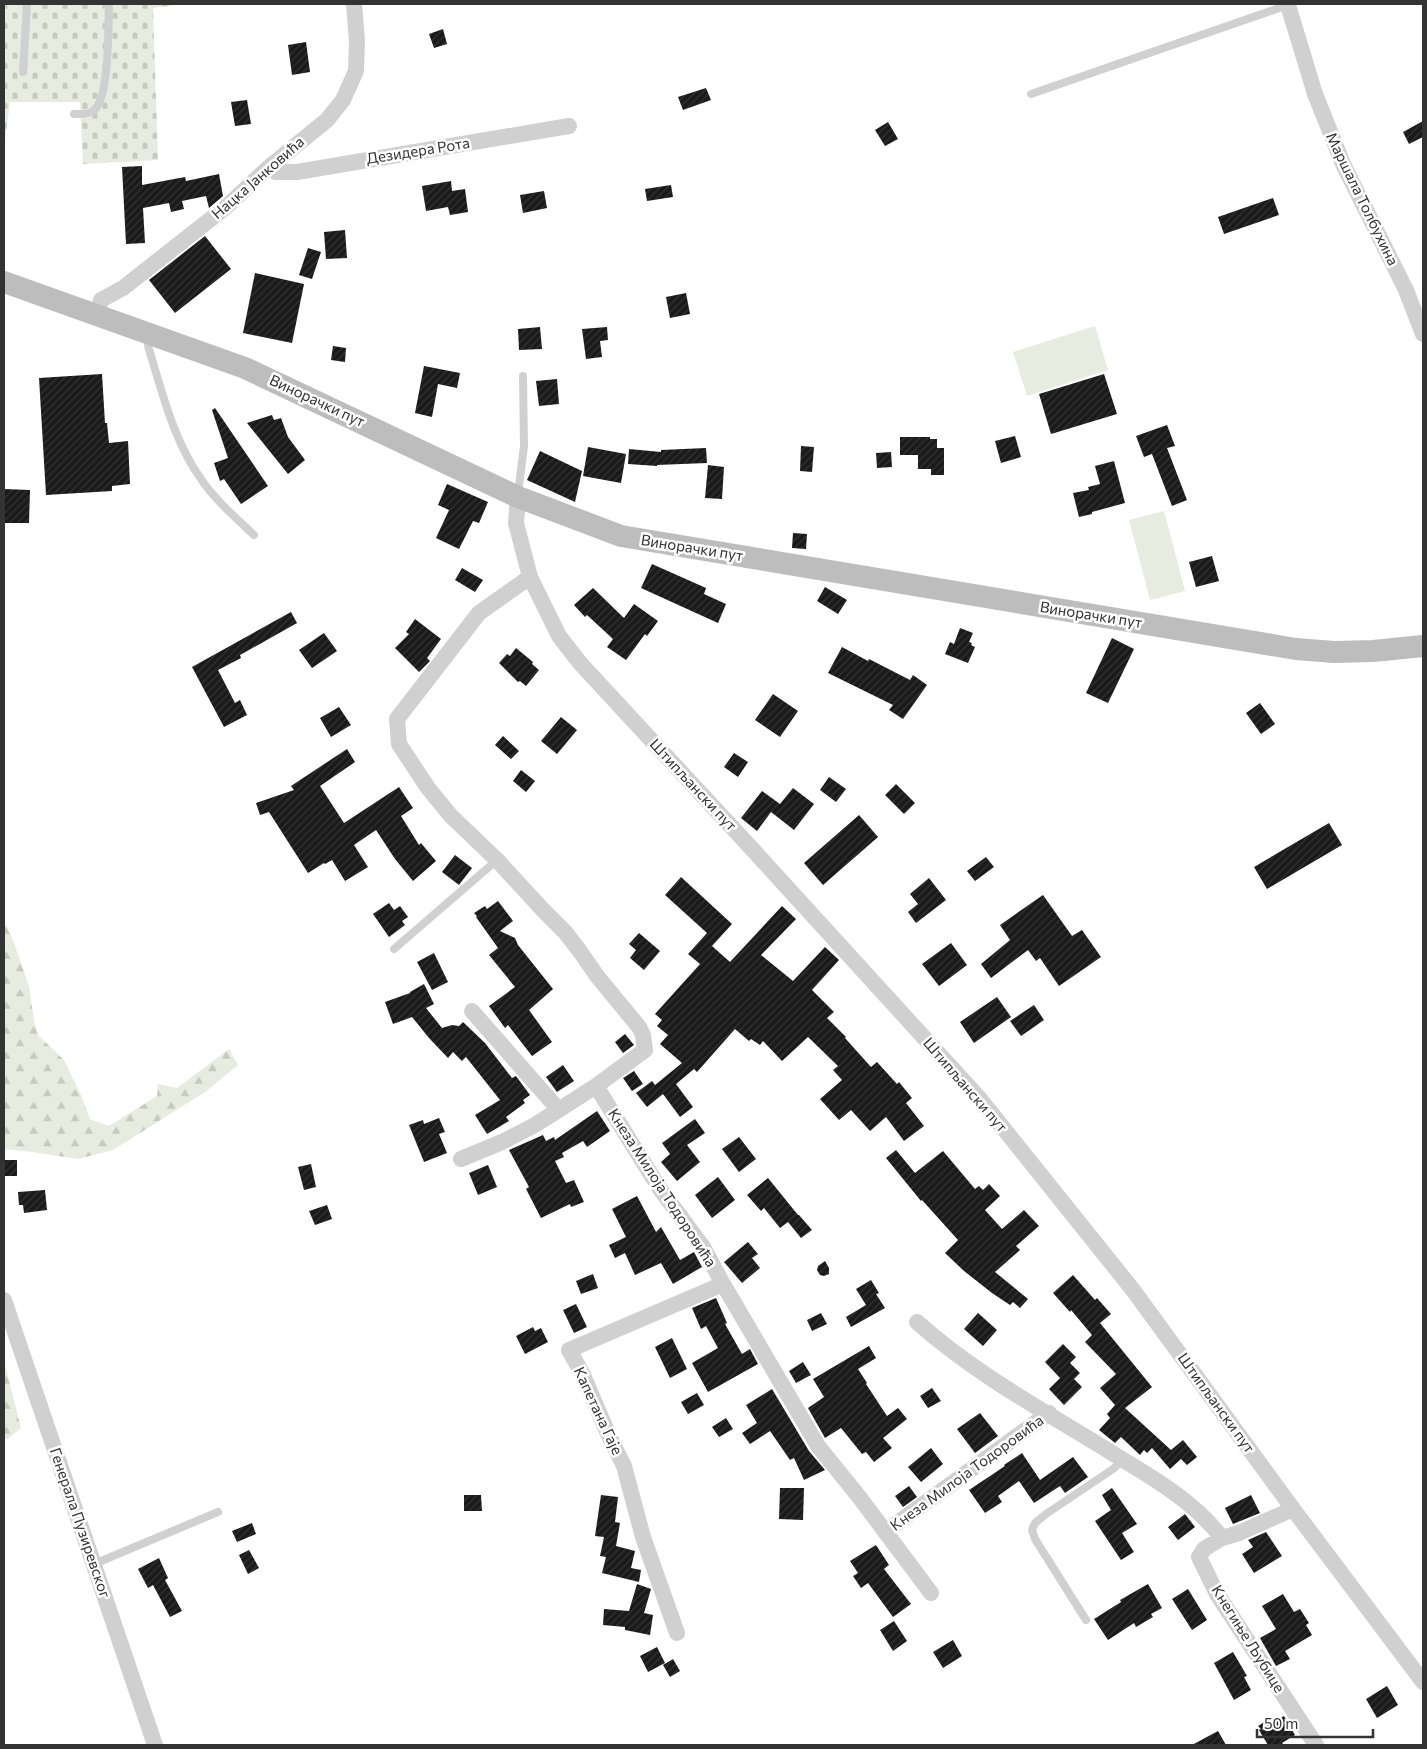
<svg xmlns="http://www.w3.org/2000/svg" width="1427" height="1749" font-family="Commissioner,sans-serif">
  <defs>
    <pattern id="forest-firs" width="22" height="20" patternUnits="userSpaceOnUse" patternTransform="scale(1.25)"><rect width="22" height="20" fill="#e6ecdf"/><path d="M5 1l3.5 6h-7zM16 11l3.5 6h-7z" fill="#c6cbc0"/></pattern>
    <pattern id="cemetery-stones" width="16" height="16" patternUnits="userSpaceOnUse" patternTransform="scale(1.25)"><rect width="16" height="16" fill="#e6ecdf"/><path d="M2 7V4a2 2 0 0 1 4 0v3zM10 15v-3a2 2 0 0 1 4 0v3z" fill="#c6cbc0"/></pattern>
    <pattern id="building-hatch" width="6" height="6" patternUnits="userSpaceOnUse" patternTransform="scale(1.25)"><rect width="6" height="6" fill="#1a1a1a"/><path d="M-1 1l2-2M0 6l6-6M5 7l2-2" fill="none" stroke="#333"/></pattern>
  </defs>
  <rect width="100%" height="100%" fill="#fff"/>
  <!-- green -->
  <path fill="#e6ecdf" d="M1095,326L1108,370L1027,396L1013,352Z
    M1164,511L1185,591L1150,600L1129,520Z"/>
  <!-- forest -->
  <path fill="url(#forest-firs)" d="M4,922L13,940L29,986L34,1021L38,1035L64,1060L81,1095L90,1119L109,1126L157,1096L158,1084L177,1088L229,1049L238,1065L205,1092L113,1150L78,1159L33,1152L4,1149Z
    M4,1361L21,1428L8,1439H4Z"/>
  <!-- cemetery -->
  <path fill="url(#cemetery-stones)" d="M4,4H183L153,8L158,160L83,164L80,102H10L4,149Z"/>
  <!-- building -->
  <path fill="url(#building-hatch)" d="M443,29L447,44L434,48L429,34Z
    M306,42L310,72L292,75L288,45Z
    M706,88L711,100L683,110L678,97Z
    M247,100L251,124L235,126L231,102Z
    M1423,121V137L1409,144L1403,132Z
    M888,122L898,139L885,146L875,130Z
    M142,166V185L185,177L186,181L219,174L223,196L209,208L206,196L182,201L184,209L171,212L169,203L143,208L145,243L126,244L122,167Z
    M451,181L452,191L465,189L468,212L450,215L448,207L426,211L422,186Z
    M671,185L673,197L647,201L645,189Z
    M544,191L547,208L523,213L520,195Z
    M1273,198L1279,215L1224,234L1218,217Z
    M345,230L347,258L326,259L324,232Z
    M205,236L231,269L175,313L149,280Z
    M308,248L321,252L312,279L299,275Z
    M255,273L304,284L292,343L243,333Z
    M686,293L690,314L670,318L666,297Z
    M540,327L542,349L519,350L518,329Z
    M607,327L608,340L600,341L602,357L586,359L582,329Z
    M333,346L346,348L345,362L331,360Z
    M424,366L460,373L457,388L438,384L432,417L415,413Z
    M102,374L105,423H107L109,443L128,441L130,484L112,486V491L46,495L39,378Z
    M1104,374L1117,414L1051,434L1039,394Z
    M557,379L559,404L539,406L536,381Z
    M215,408L268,486L241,504L224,479L220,481L214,463L228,458L212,410Z
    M272,415L274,420L281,418L288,437L305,460L288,474L247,423Z
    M1167,425L1175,446L1167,448L1187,500L1172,506L1152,454L1144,457L1136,436Z
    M1015,436L1021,457L1001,463L995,441Z
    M900,437H930V439H937V448H944V475H931V469H918V455H900Z
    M801,446L814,447L812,472L800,471Z
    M588,447L626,454L621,483L583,476Z
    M706,448L707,463L657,465V466L628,464L629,449L661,452V450Z
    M540,451L582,471L575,502L527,480Z
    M891,452L892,467L877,468L876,453Z
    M1114,461L1125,503L1092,512V514L1079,517L1073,493L1089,490L1088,487L1100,484L1095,466Z
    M708,465L724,467L722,499L705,498Z
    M447,484L488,502L479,523L473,521L459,549L436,538L449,510L438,505Z
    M4,489L30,490L29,523H4Z
    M793,533L807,534L806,549L792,548Z
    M1212,556L1219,581L1196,587L1189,562Z
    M652,564L706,588L704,594L726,604L718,623L641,588Z
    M462,568L483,580L475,592L455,580Z
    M825,587L847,600L838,614L817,601Z
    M593,588L624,618L634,604L658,621L647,636L645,634L626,660L607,647L613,639L587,615L585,617L574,605Z
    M291,612L297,623L240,655L241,658L218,670L235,703L240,700L247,715L224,727L192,667Z
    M415,619L441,639L427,658L430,661L419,672L395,648L409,634L406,632Z
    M960,628L973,633L969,642L972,643L971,645L975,647L968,663L945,654L950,642L954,644Z
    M324,633L337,651L312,668L299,650Z
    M1112,638L1134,649L1108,703L1086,693Z
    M842,647L868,661L869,659L910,680L913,675L927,685L903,719L889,710L893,705L828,673Z
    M516,648L533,662L532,664L539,670L526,686L520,681L518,682L499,663L507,654L510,656Z
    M773,694L798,711L780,737L755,720Z
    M1260,703L1275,724L1261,734L1246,713Z
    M339,707L351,725L331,737L320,718Z
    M561,717L577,730L557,754L541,741Z
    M503,736L519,751L511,759L495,745Z
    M347,749L355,762L320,786L344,823L399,787L413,808L401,816L419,845L421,843L436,861L413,881L395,859L376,830L354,845L368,867L345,881L332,860L325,864L324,863L308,873L269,812L260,815L256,803L294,790L291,786Z
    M734,753L748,762L738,777L724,767Z
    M521,770L535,781L526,792L513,781Z
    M829,777L846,789L836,802L820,790Z
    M896,784L915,803L904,814L885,795Z
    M793,788L814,804L794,830L771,812L757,831L741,818L762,791L780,804Z
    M859,815L878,837L823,885L804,863Z
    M1329,823L1342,845L1267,889L1254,867Z
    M455,855L472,868L459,885L442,872Z
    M986,857L994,867L975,881L967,871Z
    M681,877L732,924L712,946L730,962L782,906L796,919L761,955L793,981L825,947L839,960L812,990L834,1012L827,1018L846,1037L845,1038L871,1067L877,1062L897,1084L899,1082L912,1098L906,1103L924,1126L904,1141L886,1117L870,1131L851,1110L839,1120L820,1099L842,1080L833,1070L838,1066L808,1037L782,1061L763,1041L760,1045L751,1039L749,1041L735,1029L697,1072L694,1069L676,1084L693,1107L680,1117L663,1094L647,1107L636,1093L652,1081L655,1085L682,1063L660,1044L668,1035L657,1026L662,1020L655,1014L700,964L688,954L707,933L665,895Z
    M929,878L946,900L916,923L908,912L918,904L910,894Z
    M1043,895L1072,936L1082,930L1101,957L1059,986L1040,958L1036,961L1028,950L991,978L981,964L1010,940L1000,925Z
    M498,901L513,921L500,931L515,938L518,945L553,989L529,1010L552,1042L532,1056L508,1025L505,1028L489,1006L515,987L489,955L498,948L476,917L477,916L474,913L485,906L487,909Z
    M389,903L394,910L400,906L408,917L402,921L405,925L389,937L373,914Z
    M639,933L660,951L644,970L630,958L636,950L629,944Z
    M951,943L967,965L939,986L922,964Z
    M434,953L448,982L432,990L417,962Z
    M424,984L434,1004L426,1008L442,1028L452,1025L459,1026L463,1022L485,1043L512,1078L516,1076L530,1095L523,1100L525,1103L506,1117L509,1121L487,1134L475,1115L500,1100L466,1057L462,1061L453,1052L448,1058L429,1038L412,1017L393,1024L385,1002L410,993V992Z
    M997,997L1011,1017L974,1043L960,1022Z
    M1034,1005L1044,1020L1021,1036L1010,1021Z
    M625,1034L634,1045L623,1053L615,1042Z
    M563,1065L574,1081L557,1092L546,1077Z
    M634,1071L643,1084L632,1091L623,1078Z
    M597,1111L610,1131L587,1147L583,1141L562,1153L564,1157L555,1161L566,1183L574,1180L584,1202L571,1207L570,1204L541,1218L526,1189L529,1187L509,1150L543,1135L546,1141L554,1137L555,1140Z
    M439,1118L445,1132L439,1134L447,1153L424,1162L409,1125L423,1120L424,1124Z
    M695,1119L705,1133L687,1145L700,1162L677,1181L661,1162L670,1154L662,1143Z
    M739,1137L756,1159L739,1172L722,1149Z
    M896,1150L915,1173L943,1151L975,1189L979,1186L983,1190L989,1184L1000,1196L985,1210L1002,1229L1024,1210L1039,1226L1016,1246L1020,1250L995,1272L1028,1299L1020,1308L1013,1302L1010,1305L992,1293L964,1271L945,1253L958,1240L922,1200L921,1201L886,1158Z
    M4,1160H17V1176H4Z
    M311,1164L316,1187L304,1190L298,1167Z
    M488,1165L497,1187L478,1195L469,1173Z
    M718,1177L735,1200L712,1218L695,1195Z
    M768,1178L798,1215H799L812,1230L801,1238L788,1222L780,1228L764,1208L761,1211L747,1195Z
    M45,1190L47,1210L24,1213L23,1205H19L18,1192Z
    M637,1196L656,1232L661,1227L680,1260L694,1252L702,1267L673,1284L661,1263L635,1275L625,1253L615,1258L609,1245L626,1237L612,1209Z
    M327,1205L332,1219L315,1225L309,1211Z
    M748,1242L758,1254L752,1258L760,1268L742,1283L724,1262Z
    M825,1261L829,1268V1274L824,1276L820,1275L817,1270L818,1266Z
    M593,1274L598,1288L581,1294L576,1281Z
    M1073,1275L1095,1300L1097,1298L1111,1314L1100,1323L1152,1387L1125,1408L1171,1450L1183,1440L1197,1457L1187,1465L1181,1459L1170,1469L1152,1448L1147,1453L1144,1450L1140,1455L1121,1437L1115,1443L1099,1430L1110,1418L1107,1414L1115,1405L1100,1388L1116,1374L1085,1342L1092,1335L1071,1310L1070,1312L1053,1293Z
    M871,1280L879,1293L876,1294L885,1308L851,1327L846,1317L866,1305L856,1289Z
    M716,1298L727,1323L725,1324L742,1354L750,1349L758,1364L708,1392L692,1363L718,1348L706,1326L701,1329L692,1308Z
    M576,1304L587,1327L574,1333L563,1310Z
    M821,1313L827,1324L812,1331L807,1320Z
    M978,1313L997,1330L983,1346L964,1329Z
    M533,1327L535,1331L541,1328L548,1342L525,1354L516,1336Z
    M672,1338L687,1369L670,1378L655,1347Z
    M1063,1344L1076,1357L1070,1363L1080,1373L1074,1379L1082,1387L1064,1405L1049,1389L1060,1378L1045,1362Z
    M869,1346L876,1358L858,1369L867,1383L866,1384L887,1416L898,1408L907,1419L883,1438L892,1448L874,1462L866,1452L862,1454L841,1428L825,1438L808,1408L824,1397L813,1379Z
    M803,1362L811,1375L796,1383L789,1371Z
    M932,1388L941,1401L928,1408L920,1396Z
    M772,1389L809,1451L825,1470L804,1480L794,1458L790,1460L770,1431L750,1444L742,1433L757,1423L746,1405Z
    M697,1393L704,1405L688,1414L681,1402Z
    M980,1413L998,1436L975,1453L957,1429Z
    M726,1418L733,1429L719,1437L712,1427Z
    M931,1448L943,1464L921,1482L908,1467Z
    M1022,1453L1040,1480L1073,1457L1088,1477L1065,1493L1060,1486L1034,1503L1019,1481L998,1496L1002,1502L985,1513L969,1490L1005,1466L1004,1465Z
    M909,1486L917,1497L903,1507L895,1496Z
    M780,1488H804L803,1520L779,1519Z
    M1112,1488L1137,1524L1122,1533L1134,1552L1121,1560L1095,1521L1111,1510L1102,1495Z
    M464,1495H481L482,1511H464Z
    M601,1495L618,1497L615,1522L620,1523L616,1546L635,1551L631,1568L641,1570L639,1582L602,1573L606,1557L600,1556L604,1537L595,1536Z
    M1251,1495L1260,1513L1233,1524L1225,1508Z
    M1185,1514L1195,1527L1178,1540L1168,1527Z
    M252,1523L256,1534L237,1542L232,1531Z
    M1266,1532L1282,1556L1254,1573L1242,1554L1253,1547L1248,1540Z
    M876,1545L889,1565L884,1569L911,1604L893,1617L868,1583L861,1588L853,1576L858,1573L850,1561Z
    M249,1550L259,1568L248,1574L239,1555Z
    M159,1558L168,1578L165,1580L182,1611L170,1617L153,1585L148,1588L138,1569Z
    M637,1584L651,1589L644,1613L653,1615L650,1635L625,1630V1627L603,1625L604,1609L629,1611Z
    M1148,1584L1162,1608L1151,1614L1153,1617L1136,1627L1134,1623L1108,1640L1094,1619L1121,1602L1120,1600Z
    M1188,1589L1207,1620L1192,1630L1172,1599Z
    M1283,1594L1294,1612L1300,1609L1309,1623L1306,1625L1312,1635L1285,1651L1290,1659L1276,1666L1260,1638L1276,1629L1262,1606Z
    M894,1621L907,1641L893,1651L880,1630Z
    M953,1640L962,1656L943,1668L933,1652Z
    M657,1647L665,1663L648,1672L640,1656Z
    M1233,1652L1247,1676L1244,1677L1251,1690L1234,1700L1214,1663Z
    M673,1659L680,1671L670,1677L663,1665Z
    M1387,1686L1398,1705L1377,1718L1366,1699Z
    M1284,1716L1295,1735L1282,1743L1284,1745H1268L1259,1730L1261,1729L1258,1726L1269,1719L1271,1723Z
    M1218,1731L1226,1745H1192Z"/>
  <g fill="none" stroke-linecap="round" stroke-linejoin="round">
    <!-- lane -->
    <path stroke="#d0d0d0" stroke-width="8" d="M23,72L27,4
      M1031,94L1288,5
      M74,114C79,114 88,115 93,111C110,100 108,25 109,4
      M148,335V346C162,391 173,440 201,479C215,500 235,517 254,535
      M518,494L524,446L523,376
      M394,949L497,860
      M94,1564L218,1512
      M1086,1620L1035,1539L1032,1530L1035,1523L1046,1514L1113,1469L1123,1460"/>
    <!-- street -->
    <path stroke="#d0d0d0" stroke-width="16" d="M1288,5L1315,94L1343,164L1406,290L1423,334
      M268,168L276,172H297L569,126
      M97,315L101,300L123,288L226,207L268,168L327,120L343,100L356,71L357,41L354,4
      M518,497L516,523L530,577L559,636L580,663L754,851L980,1099L1133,1290L1293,1509L1423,1682
      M472,1011L558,1109
      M596,1086L660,1189L703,1247L723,1284L818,1446L860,1498L931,1593
      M461,1159L502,1142L535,1125L596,1086L645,1050L643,1035L639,1027L597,976L579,950L565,932L543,910L497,860L451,816L428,788L399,744L397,719L479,613L530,577
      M4,1300L155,1745
      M917,1322C975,1374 1046,1412 1112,1453C1151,1477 1193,1500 1222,1538L1239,1533L1293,1509
      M885,1532L1049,1413
      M1222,1538L1204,1549L1199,1557L1217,1594L1316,1745
      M677,1633L643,1537L624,1466L609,1436L582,1373L569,1350L723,1284"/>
    <!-- secondary -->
    <path stroke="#bdbdbd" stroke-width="22" d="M4,282L245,368L518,497L621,536L1296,649L1334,652L1373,651L1423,646"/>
  </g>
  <g text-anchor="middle" stroke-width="5" stroke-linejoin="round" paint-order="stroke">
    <!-- street labels -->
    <g font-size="15" fill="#333" stroke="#fff">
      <text transform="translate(418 151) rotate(-9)" y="5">Дезидера Рота</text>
      <text transform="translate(258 178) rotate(-41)" y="5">Нацка Јанковића</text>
      <text transform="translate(1362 199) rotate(64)" y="5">Маршала Толбухина</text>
      <text transform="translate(317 401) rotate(25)" y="5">Винорачки пут</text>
      <text transform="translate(692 548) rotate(9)" y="5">Винорачки пут</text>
      <text transform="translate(1091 615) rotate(9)" y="5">Винорачки пут</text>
      <text transform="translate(693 785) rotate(47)" y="5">Штипљански пут</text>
      <text transform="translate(965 1085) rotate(49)" y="5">Штипљански пут</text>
      <text transform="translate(662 1188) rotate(57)" y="5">Кнеза Милоја Тодоровића</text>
      <text transform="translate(1216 1403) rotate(54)" y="5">Штипљански пут</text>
      <text transform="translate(598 1411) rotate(65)" y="5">Капетана Гаје</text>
      <text transform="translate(967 1473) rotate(-36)" y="5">Кнеза Милоја Тодоровића</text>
      <text transform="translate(80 1523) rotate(71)" y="5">Генерала Пузиревског</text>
      <text transform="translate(1248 1639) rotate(58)" y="5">Кнегиње Љубице</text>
    </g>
  </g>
  <!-- border -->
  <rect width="1427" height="1749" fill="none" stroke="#333333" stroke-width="10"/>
  <!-- scale -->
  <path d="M1257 1729v8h116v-8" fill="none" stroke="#333333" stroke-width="2.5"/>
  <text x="1264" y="1729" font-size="15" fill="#333333" stroke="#ffffff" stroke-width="4" paint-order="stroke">50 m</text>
</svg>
